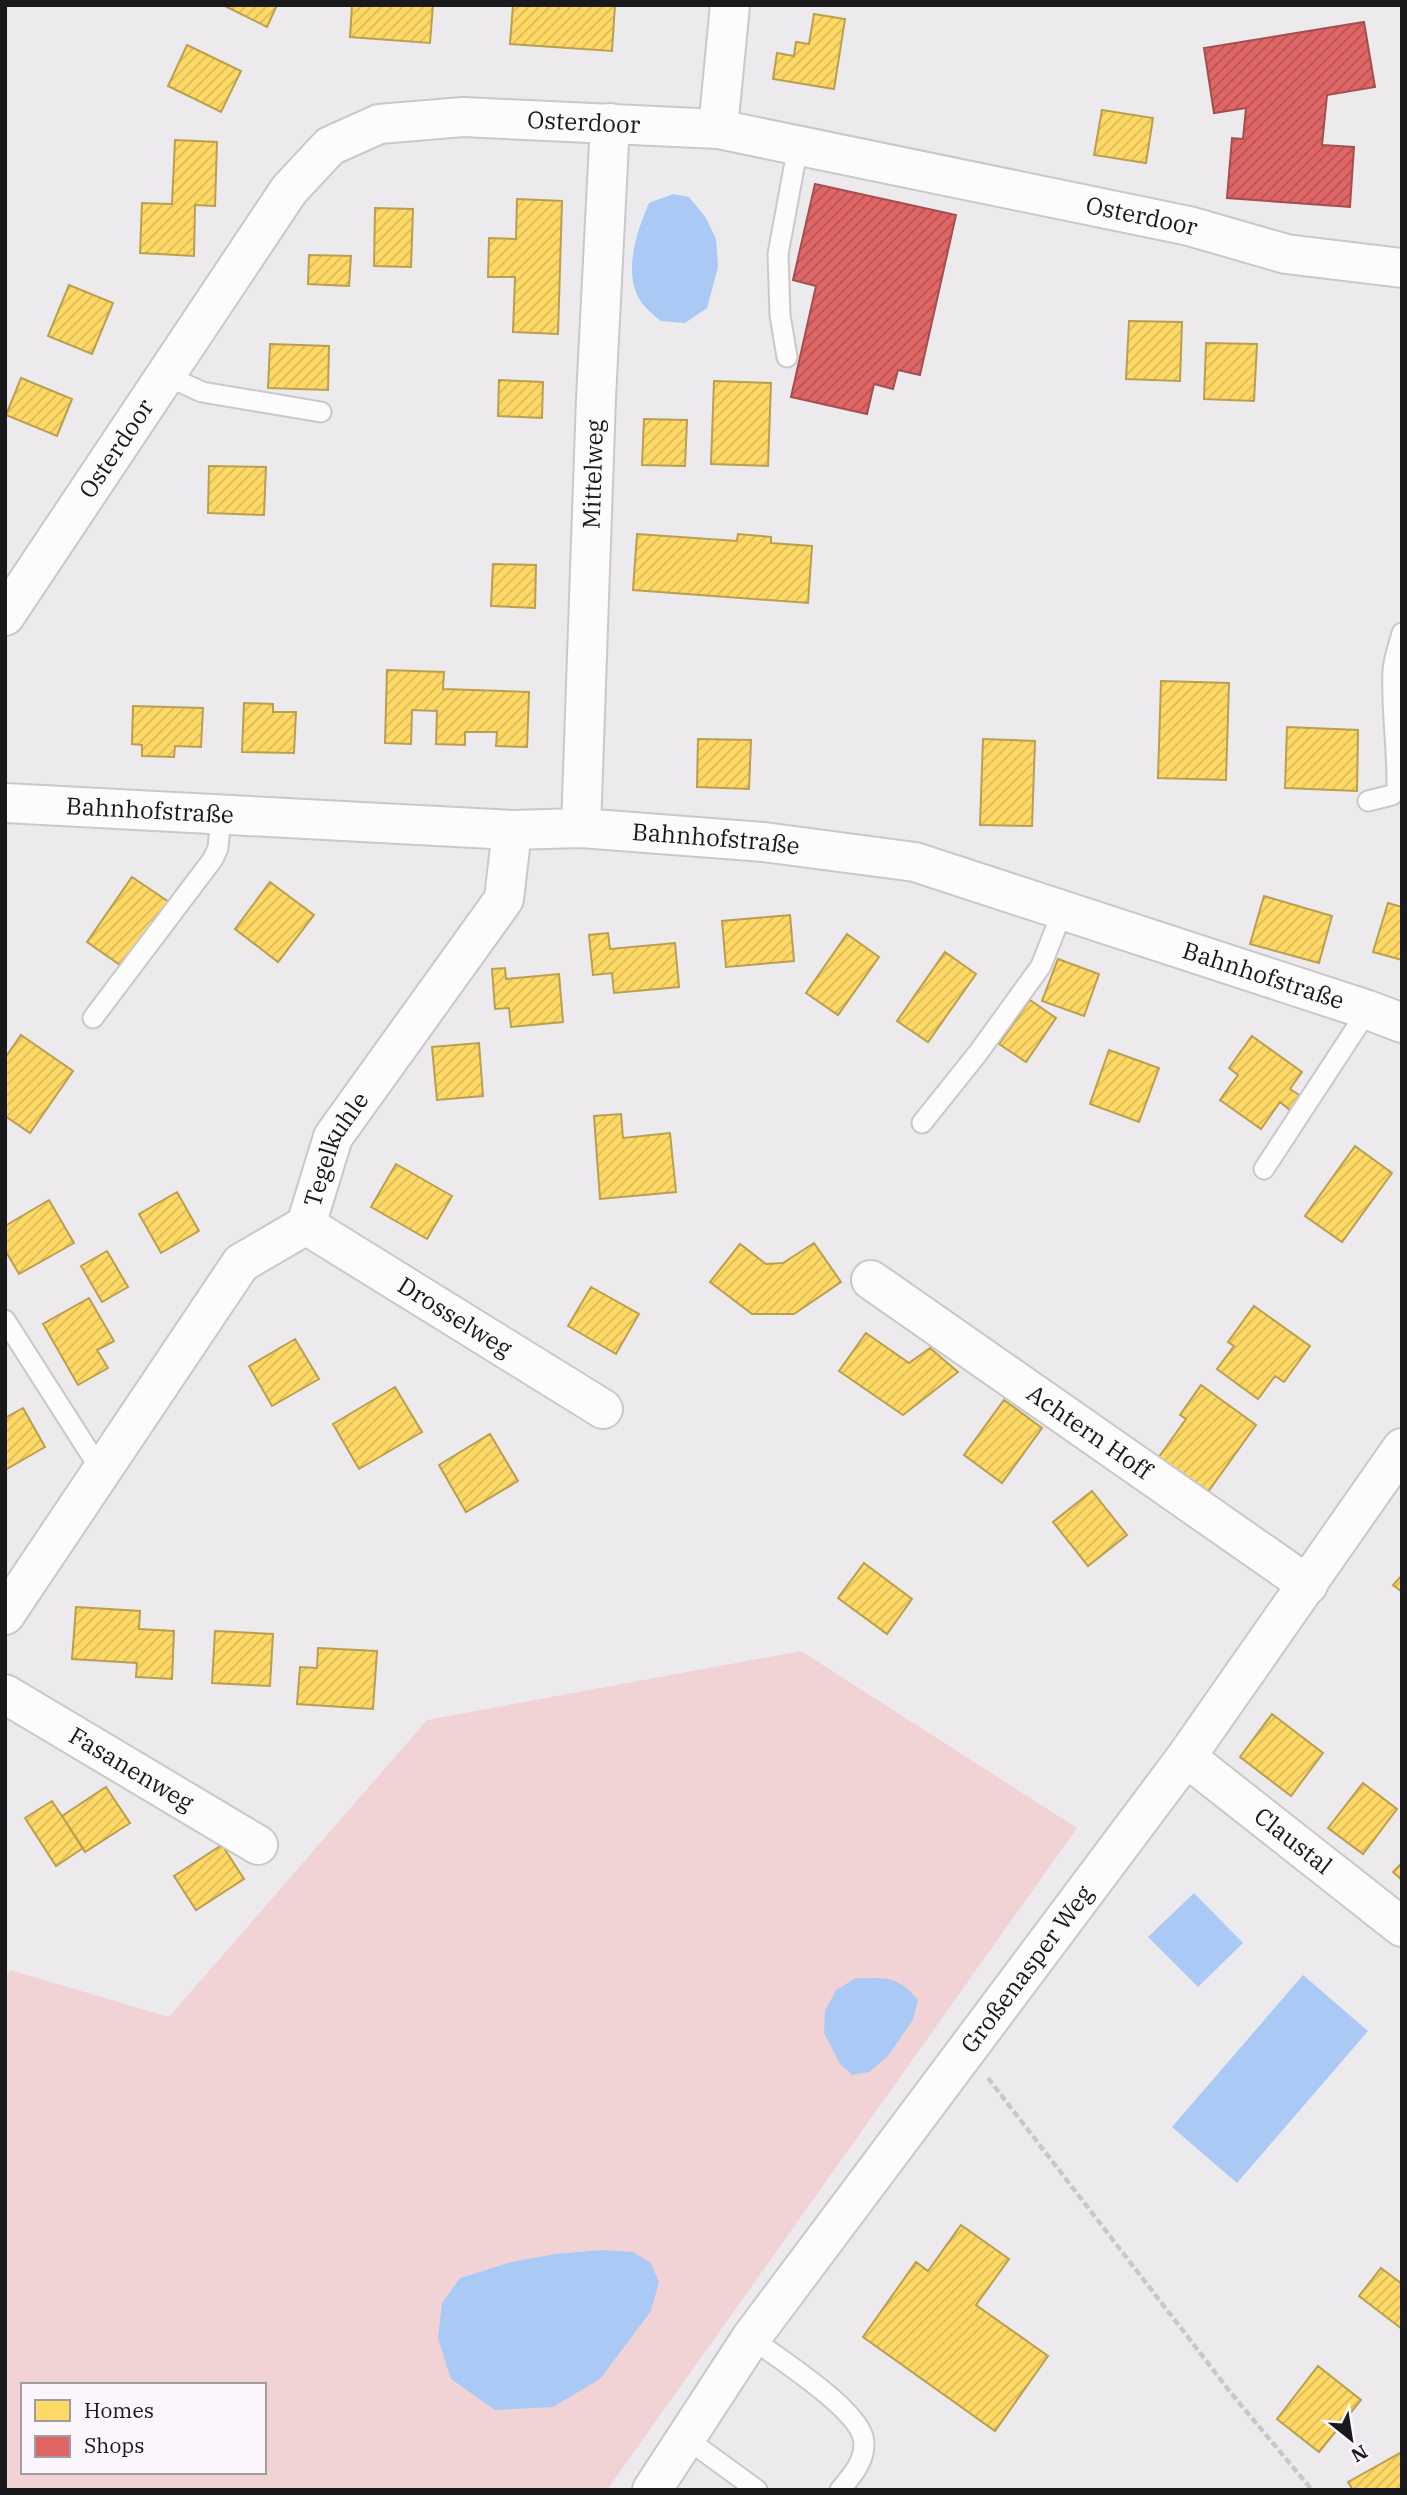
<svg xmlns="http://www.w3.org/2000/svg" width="1407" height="2495" font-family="'IBM Plex Serif',serif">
  <defs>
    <pattern id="homes-hatch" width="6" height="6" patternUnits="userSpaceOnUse" patternTransform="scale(1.75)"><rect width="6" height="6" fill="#ffd966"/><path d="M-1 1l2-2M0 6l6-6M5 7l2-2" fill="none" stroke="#daba58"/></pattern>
    <pattern id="shops-hatch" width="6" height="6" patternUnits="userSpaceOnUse" patternTransform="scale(1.75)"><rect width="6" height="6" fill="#e06666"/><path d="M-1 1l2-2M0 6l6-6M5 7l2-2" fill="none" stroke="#b55353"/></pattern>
  </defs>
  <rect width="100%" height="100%" fill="#eceaed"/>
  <!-- green -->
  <path fill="#f1d3d5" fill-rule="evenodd" d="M801,1651L1077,1828L607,2490H5V1978L10,1970L169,2017L427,1720ZM600,2250L460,2278L511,2262L555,2254ZM23,2385H264V2472H23Z"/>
  <!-- water -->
  <path fill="#aacaf5" d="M673,194L689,197L706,218L716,239L718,267L707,308L685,323L661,321C655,316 646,309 641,302C622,273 637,231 649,203Z
    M1194,1893L1243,1943L1198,1987L1148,1937Z
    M1303,1975L1368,2031L1237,2183L1172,2127Z
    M856,1978C887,1978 897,1975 918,2000L913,2020L888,2056L869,2072L852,2075L840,2064L824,2033L825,2011L836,1990Z
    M600,2250L633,2252L651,2263L659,2282L651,2311L600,2379L553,2407L495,2410L451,2379L438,2338L442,2303L460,2278L511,2262L555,2254Z"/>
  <!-- homes -->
  <path fill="url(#homes-hatch)" stroke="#ba9f4f" stroke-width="2" d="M223,5H277L267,27Z
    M352,5H433L430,43L350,37Z
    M513,5H615L612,51L510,44Z
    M814,14L845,19L834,89L773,79L777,53L794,56L796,42L809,44Z
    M187,45L241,71L221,112L168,86Z
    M1102,110L1153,118L1146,163L1094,155Z
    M175,140L217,142L215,206L195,205L194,256L140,253L142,203L172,204Z
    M517,199L562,201L558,334L513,332L515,277H488L489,238L516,239Z
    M375,208L413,209L411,267L374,266Z
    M309,255L351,256L349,286L308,284Z
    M69,285L113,303L92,354L48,336Z
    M1129,321L1182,322L1180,381L1126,379Z
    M1206,343L1257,344L1254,401L1204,399Z
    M270,344L329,346L328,390L268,388Z
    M21,378L72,399L57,436L6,415Z
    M499,380L543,382L542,418L498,416Z
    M714,381L771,383L768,466L711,464Z
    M644,419L687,420L685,466L642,465Z
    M209,466L266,467L264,515L208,513Z
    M637,534L737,541L738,534L771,537V543L812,546L808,603L633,590Z
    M493,564L536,565L535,608L491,606Z
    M387,670L444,672L443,689L529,692L527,747L496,746L497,732H465V745L436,744L437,711L412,710L411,744L385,743Z
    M1161,681L1229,683L1226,780L1158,778Z
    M244,703L273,704V712H296L294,753L242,752Z
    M133,706L203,708L201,747L175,746L174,757L142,756V745L132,744Z
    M1287,727L1358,730L1357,791L1285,788Z
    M698,739L751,740L749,789L697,787Z
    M983,739L1035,741L1032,826L980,825Z
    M132,877L169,902L123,967L87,942Z
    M270,882L314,915L278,962L235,929Z
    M1264,896L1332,916L1319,963L1250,944Z
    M1388,903L1402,907V960L1373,952Z
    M790,915L794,961L726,967L722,921Z
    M608,933L610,949L675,943L679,987L614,993L612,973L593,975L589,935Z
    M847,934L879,957L838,1015L806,993Z
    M945,952L976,974L928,1042L897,1021Z
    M1058,959L1099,974L1084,1016L1042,1001Z
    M505,968L506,979L559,974L563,1022L511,1027L509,1008L495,1009L492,969Z
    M1030,1000L1056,1018L1026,1062L999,1044Z
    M21,1035L73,1071L30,1133L5,1116V1058Z
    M1252,1036L1302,1072L1290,1089L1301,1096L1290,1110L1280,1102L1261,1129L1220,1100L1238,1075L1229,1068Z
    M479,1043L483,1096L437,1100L432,1047Z
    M1109,1050L1159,1068L1139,1122L1090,1104Z
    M621,1114L623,1138L670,1133L676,1192L600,1199L594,1116Z
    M1355,1146L1392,1173L1342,1242L1305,1216Z
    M396,1164L452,1196L427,1239L371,1207Z
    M177,1192L199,1231L161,1253L139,1214Z
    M49,1200L74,1243L19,1274L5,1250V1226Z
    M814,1243L841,1282L794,1314H752L710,1282L740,1244L766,1264L783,1263Z
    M107,1251L128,1287L102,1302L81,1266Z
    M591,1287L639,1314L616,1354L568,1326Z
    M89,1298L114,1341L97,1350L108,1368L78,1385L43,1324Z
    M1254,1306L1310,1346L1284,1382L1275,1376L1258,1399L1217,1369L1234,1346L1228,1342Z
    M866,1333L909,1363L930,1348L958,1372L903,1415L839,1371Z
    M295,1339L319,1379L272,1406L249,1366Z
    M1201,1385L1256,1425L1205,1496L1156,1461L1186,1419L1180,1415Z
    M395,1387L422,1432L359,1469L333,1424Z
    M1004,1400L1042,1428L1002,1483L964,1455Z
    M23,1408L45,1447L5,1470V1418Z
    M490,1434L518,1481L466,1512L439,1465Z
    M1092,1491L1127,1535L1088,1566L1053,1522Z
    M864,1563L912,1599L887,1634L838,1598Z
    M1402,1575V1592L1393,1585Z
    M76,1607L140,1611L139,1629L174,1631L172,1679L136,1677L137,1663L72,1659Z
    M215,1631L273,1634L270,1686L212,1683Z
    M318,1648L377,1651L373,1709L297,1704L300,1667L317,1668Z
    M1272,1714L1323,1753L1291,1796L1240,1757Z
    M1363,1783L1397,1809L1363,1854L1328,1828Z
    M106,1787L130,1823L85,1852L62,1816Z
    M52,1801L83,1848L56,1866L25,1818Z
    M222,1845L244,1879L196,1910L174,1876Z
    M1402,1863V1880L1393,1872Z
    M961,2225L1009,2259L976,2305L1048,2356L995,2431L863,2337L916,2262L928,2271Z
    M1381,2268L1402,2284V2329L1359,2296Z
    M1318,2366L1361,2400L1319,2452L1277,2419Z
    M1402,2452V2490H1353L1348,2482Z"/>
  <!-- shops -->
  <path fill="url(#shops-hatch)" stroke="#a44f4f" stroke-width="2" d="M1364,22L1375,87L1327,95L1322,145L1354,147L1350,207L1227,198L1232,138L1243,139L1246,108L1214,113L1204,48Z
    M815,184L956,215L920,375L898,370L893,389L874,384L867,414L791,397L816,286L793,280Z"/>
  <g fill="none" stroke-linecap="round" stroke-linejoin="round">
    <defs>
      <path id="service" d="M787,357L780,315L778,254L798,146
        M165,375L202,392L321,412
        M1368,801L1392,795L1397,790C1398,750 1391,710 1393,670C1394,658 1399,645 1402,633
        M93,1018L213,859L218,848L221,815
        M922,1123L978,1053L1041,966L1063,910
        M1264,1169L1368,1010
        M5,1320L102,1472
        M751,2338C778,2358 855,2407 863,2437C868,2458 852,2476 840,2490
        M687,2439L757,2490"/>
      <g id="minor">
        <path d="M718,129L730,5"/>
        <path id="s1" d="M5,616L289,190L330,146L379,124L463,117L718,129L1189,226L1286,254L1402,268"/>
        <path id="s2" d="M5,803L512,830L581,828L764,842L915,862L1368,1010L1402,1023"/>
        <path id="s3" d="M581,828L596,398L610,123"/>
        <path id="s4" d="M306,1225L603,1409"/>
        <path id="s5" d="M871,1280L1308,1585"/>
        <path id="s6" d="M5,1615L241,1263L306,1225L333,1137L504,899L512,830"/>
        <path id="s7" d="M5,1694L258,1845"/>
        <path id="s8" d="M1186,1757L1402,1927"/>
        <path id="s9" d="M652,2490L751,2338L1186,1757L1402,1448"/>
      </g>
    </defs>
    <!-- service casing -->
    <use href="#service" stroke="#cac8ca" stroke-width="23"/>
    <!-- minor casing -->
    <use href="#minor" stroke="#cac8ca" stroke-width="42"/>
    <!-- path -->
    <path stroke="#c9c8c9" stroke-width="4.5" stroke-dasharray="7 3.5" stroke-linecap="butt" d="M988,2078L1231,2393L1312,2490"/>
    <!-- service -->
    <use href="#service" stroke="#fcfcfc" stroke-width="19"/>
    <!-- minor -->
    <use href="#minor" stroke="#fcfcfc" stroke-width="38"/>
  </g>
  <g text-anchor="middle" stroke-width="7" stroke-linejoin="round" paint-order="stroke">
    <!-- street labels -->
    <g font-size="24" fill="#19181a" stroke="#faf6fb">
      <text dy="8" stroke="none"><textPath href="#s1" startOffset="831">Osterdoor</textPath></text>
      <text dy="8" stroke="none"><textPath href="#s1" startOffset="1398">Osterdoor</textPath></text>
      <text dy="8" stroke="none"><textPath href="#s1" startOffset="201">Osterdoor</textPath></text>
      <text dy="8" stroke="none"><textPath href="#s3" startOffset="354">Mittelweg</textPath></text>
      <text dy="8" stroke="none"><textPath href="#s2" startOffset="145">Bahnhofstraße</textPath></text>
      <text dy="8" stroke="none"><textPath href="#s2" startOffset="712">Bahnhofstraße</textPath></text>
      <text dy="8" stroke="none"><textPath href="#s2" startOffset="1279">Bahnhofstraße</textPath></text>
      <text dy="8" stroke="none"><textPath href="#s6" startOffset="581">Tegelkuhle</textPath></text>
      <text dy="8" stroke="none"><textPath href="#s4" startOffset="175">Drosselweg</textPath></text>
      <text dy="8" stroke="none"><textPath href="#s5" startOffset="266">Achtern Hoff</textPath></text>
      <text dy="8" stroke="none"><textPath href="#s7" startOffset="147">Fasanenweg</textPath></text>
      <text dy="8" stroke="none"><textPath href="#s8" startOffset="136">Claustal</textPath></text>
      <text dy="8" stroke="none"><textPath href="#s9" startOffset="642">Großenasper Weg</textPath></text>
    </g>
  </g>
  <!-- border -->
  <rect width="1407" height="2495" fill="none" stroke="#19181a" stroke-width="14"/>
  <!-- legend -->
  <rect x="21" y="2383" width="245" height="91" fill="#faf6fb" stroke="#a09da1" stroke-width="2"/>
  <rect x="35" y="2400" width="35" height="21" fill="#ffd966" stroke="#a09da1" stroke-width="2"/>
  <text x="84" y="2418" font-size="21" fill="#19181a">Homes</text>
  <rect x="35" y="2436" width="35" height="21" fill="#e06666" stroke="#a09da1" stroke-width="2"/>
  <text x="84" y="2453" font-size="21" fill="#19181a">Shops</text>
  <!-- north arrow -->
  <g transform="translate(1351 2439) rotate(150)" stroke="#faf6fb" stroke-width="5" paint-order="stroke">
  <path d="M0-5L12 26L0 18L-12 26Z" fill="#19181a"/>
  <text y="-10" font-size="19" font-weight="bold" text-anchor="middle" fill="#19181a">N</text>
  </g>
</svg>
